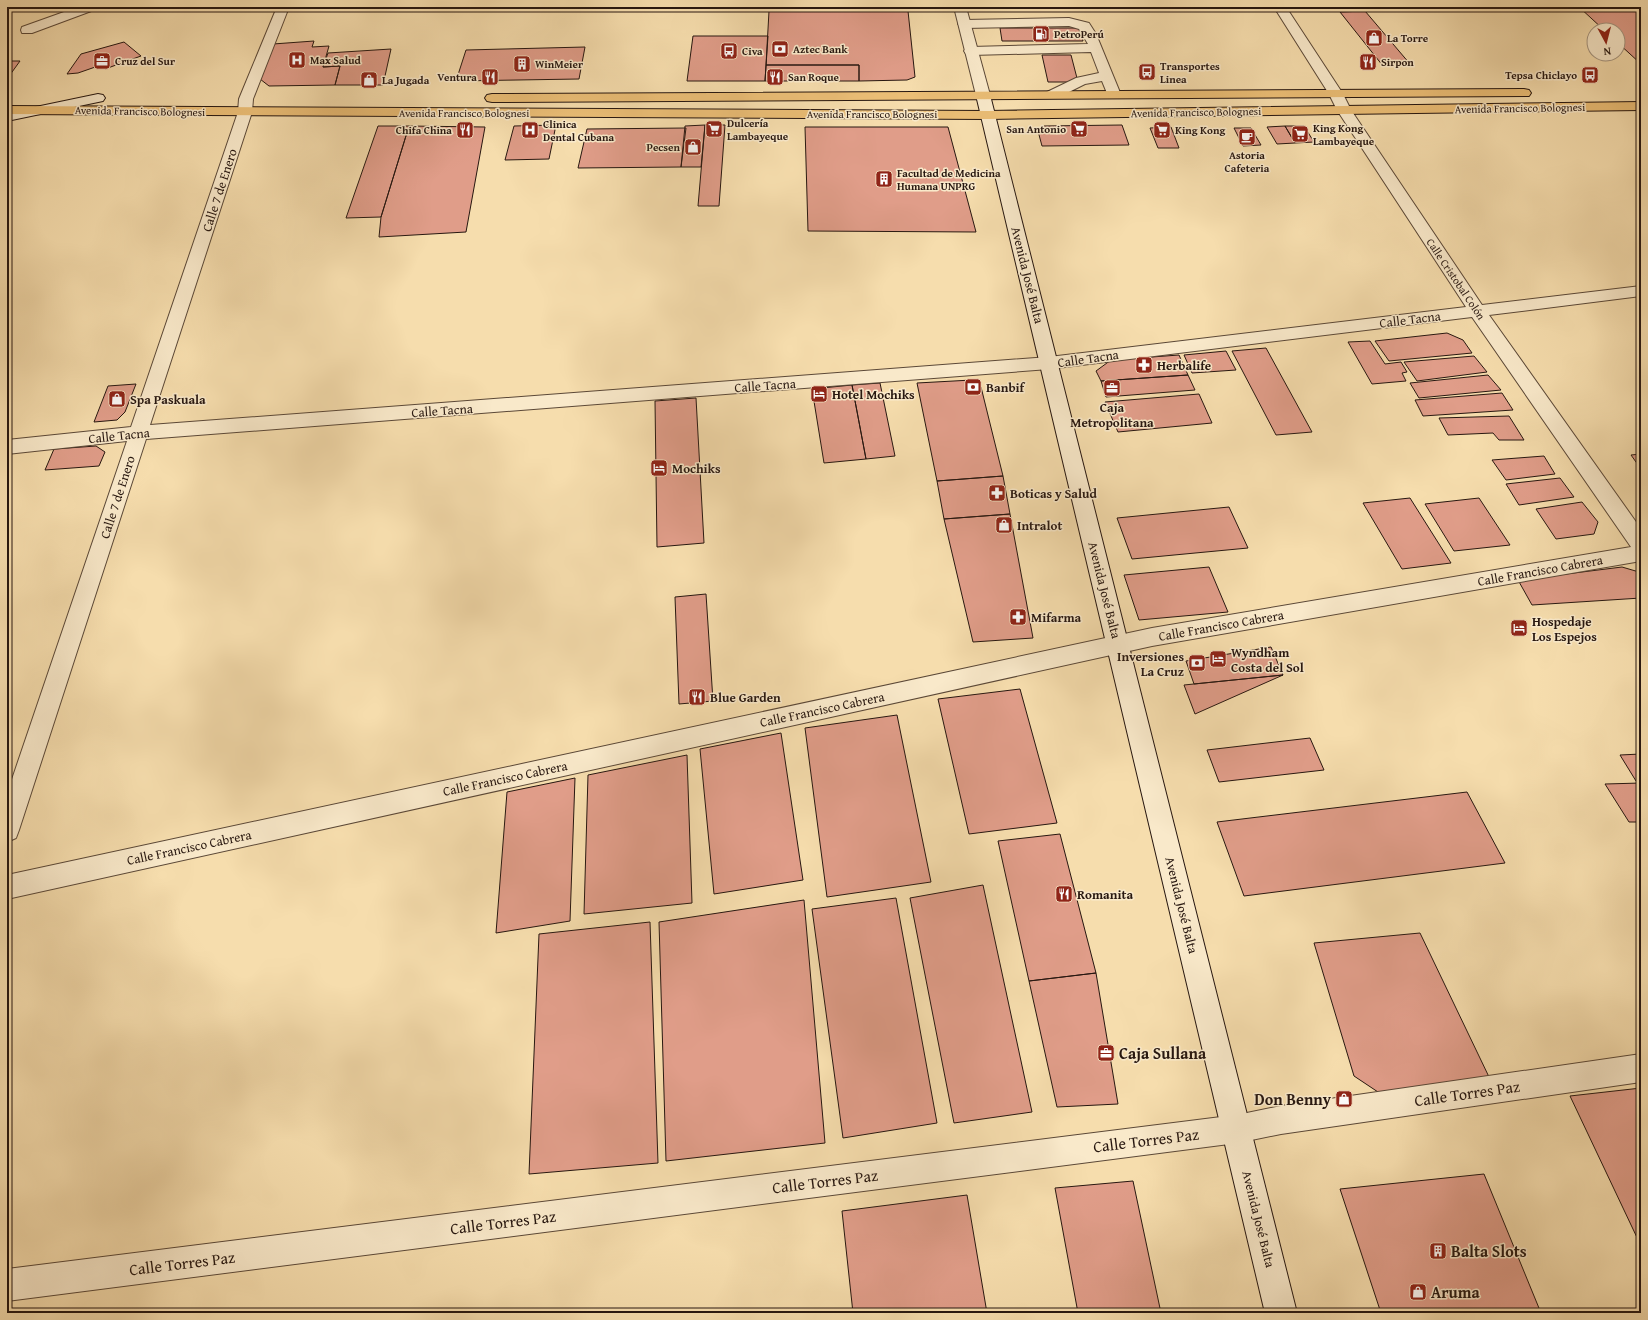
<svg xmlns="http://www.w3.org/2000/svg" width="1648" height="1320" font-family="'Gentium Book Plus',serif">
  <rect width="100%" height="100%" fill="#f6ddad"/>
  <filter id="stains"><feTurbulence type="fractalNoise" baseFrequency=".005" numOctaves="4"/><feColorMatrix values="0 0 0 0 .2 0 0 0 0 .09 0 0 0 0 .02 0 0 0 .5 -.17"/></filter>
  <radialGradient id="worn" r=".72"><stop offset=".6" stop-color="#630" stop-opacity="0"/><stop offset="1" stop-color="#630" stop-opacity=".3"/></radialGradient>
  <!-- building -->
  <path fill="#e09d89" stroke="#271710" d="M1579,7H1641V64L1618,43V30H1604Z
    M769,11H908L915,77L907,80L859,81V65H766Z
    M1365,11L1410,64L1383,66L1340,12Z
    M1000,28H1080L1083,41H1002Z
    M693,36H768L765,81H687Z
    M314,41L312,47L329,46L323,67L340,66L335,85L269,86L260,79L273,44Z
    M124,42L141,56L105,69L101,65L78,73L67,74L81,54Z
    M585,47L579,79L456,81L466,50Z
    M391,49L383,85H335L340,66L323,67L328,53Z
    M1042,55H1071L1078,82H1048Z
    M7,61H20L7,79Z
    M766,65H859V81H765Z
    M556,125L549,159L505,160L514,126Z
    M705,125H725L719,206H698Z
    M705,125L701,167H681L685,126Z
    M1122,125L1129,145L1042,146L1038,131L1044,126Z
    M378,126H409L381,217L346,218Z
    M409,126L485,127L466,232L379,237L381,217Z
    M1285,126L1295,143L1277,144L1267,127Z
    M1285,126H1304L1314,142L1295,143Z
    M805,127H948L976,232L808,231Z
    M1171,127L1179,148H1158L1150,128Z
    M686,128L681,167L578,168L587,129Z
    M1234,128H1251L1261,145L1243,146Z
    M1447,333L1463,340L1472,353L1389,361L1375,341Z
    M1370,341L1385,364L1401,362L1407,372L1402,373L1406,381L1372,384L1348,342Z
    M1266,348L1312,432L1276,435L1232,351Z
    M1226,351L1236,370L1192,373L1184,355Z
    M1179,355L1188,375L1101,381L1096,371L1111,360Z
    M1474,356L1487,372L1417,381L1404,362Z
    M1188,375L1195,390L1106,397L1101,381Z
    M1488,375L1501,390L1419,398L1410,383Z
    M972,380L981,387L1003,476L937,481L917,383Z
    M880,383L895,456L866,459L852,385Z
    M136,384L125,412L117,420L94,422L108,386Z
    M852,385L866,459L824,463L812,389Z
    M1502,393L1513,410L1423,416L1415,400Z
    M1199,394L1212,423L1118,432L1105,402Z
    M696,398L704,543L657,547L655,401Z
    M1509,416L1524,440H1499L1493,433L1448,435L1439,418Z
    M96,446L105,452L99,466L45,470L54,449Z
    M1641,454V469L1631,455Z
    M1544,456L1555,474L1506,480L1492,460Z
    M1003,476L1010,514L944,519L937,481Z
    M1560,478L1574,497L1519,505L1506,484Z
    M1410,498L1451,563L1402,569L1363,503Z
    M1479,498L1510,545L1454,551L1425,504Z
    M1582,502L1598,522L1594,534L1556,539L1536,509Z
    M1229,507L1248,548L1132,559L1117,518Z
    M1010,514L1033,638L973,642L944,519Z
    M1209,567L1228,612L1139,620L1124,575Z
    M1622,567L1639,572L1641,575V598L1532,605L1518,580Z
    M706,594L713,701L679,704L675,597Z
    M1271,647L1283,675L1194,684L1186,661Z
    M1283,675L1195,714L1184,685Z
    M1020,689L1057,823L969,834L938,699Z
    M897,715L931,882L827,897L805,728Z
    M781,733L803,880L714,894L700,749Z
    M1310,738L1324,770L1219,782L1207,750Z
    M1641,754V781H1636L1620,755Z
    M687,755L692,903L584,914L588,775Z
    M575,778L570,921L496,933L507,792Z
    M1641,783V822H1629L1605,784Z
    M1467,792L1505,863L1244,896L1217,822Z
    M1060,834L1096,973L1029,981L998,841Z
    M983,885L1032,1112L954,1123L910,898Z
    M896,898L937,1123L843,1138L812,909Z
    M804,900L825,1143L666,1161L659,922Z
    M650,922L658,1163L529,1174L539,934Z
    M1420,933L1490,1079L1381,1094L1354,1076L1314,943Z
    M1096,973L1118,1104L1057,1107L1029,981Z
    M1641,1088V1246L1570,1096Z
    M1484,1174L1541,1313H1381L1340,1189Z
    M1133,1181L1161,1313H1078L1055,1188Z
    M967,1195L987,1313H853L842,1211Z"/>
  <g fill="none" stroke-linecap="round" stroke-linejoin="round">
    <defs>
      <path id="service" d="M1069,18L1089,23L1096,34L1121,95L1119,98H1109L1102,81L1085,84L1057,98H1047L1045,95L1047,92L1076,78L1099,73L1091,52L971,55L966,54L964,51L966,48L971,47L1088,44L1079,29L1069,26L964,28L958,24L964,20Z"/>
      <path id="minor" d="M78,7H96L94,10L32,33H22L21,30L22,27Z
        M277,7H289L253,99L252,112L150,425L1049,357L1466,307L1337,110L1329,94L1274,7H1286L1343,94L1351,110L1482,305L1641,286V296L1489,315L1641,529V561L1152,646L7,899V875L1152,628L1631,547L1472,317L1049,369L146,439L19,830L16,838L7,842V794L127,441L7,454V440L131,427L238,112L239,99Z
        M1641,1054V1082L1281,1134L1237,1143L7,1301V1269L1237,1115L1281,1106Z"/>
      <path id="tertiary" d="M954,7H966L990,95L988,98H978L976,95Z"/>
      <path id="secondary" d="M983,91L988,92L990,95L1297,1313H1265L976,95L978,92Z
        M98,94L103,95L105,98L103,101L7,121V113Z"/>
      <path id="primary" d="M1524,89L1529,90L1531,93L1529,96L492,102L487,101L485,98L487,95L492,94Z
        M1641,102V110L988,119L7,114V106L988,111Z"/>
    </defs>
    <!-- service casing -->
    <use href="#service" stroke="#5b4837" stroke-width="2"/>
    <!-- minor casing -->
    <use href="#minor" stroke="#5b4837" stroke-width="2"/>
    <!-- tertiary casing -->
    <use href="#tertiary" stroke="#5b4837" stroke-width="2"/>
    <!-- secondary casing -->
    <use href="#secondary" stroke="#271710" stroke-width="2"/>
    <!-- primary casing -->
    <use href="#primary" stroke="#271710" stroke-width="2"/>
    <!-- service -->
    <use href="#service" fill="#f9e9ca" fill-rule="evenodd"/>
    <!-- minor -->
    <use href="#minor" fill="#f9e9ca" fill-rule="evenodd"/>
    <!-- tertiary -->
    <use href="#tertiary" fill="#f9e9ca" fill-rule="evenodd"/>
    <!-- secondary -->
    <use href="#secondary" fill="#f9e9ca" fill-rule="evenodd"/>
    <!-- primary -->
    <use href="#primary" fill="#ebbe76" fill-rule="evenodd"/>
  </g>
  <!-- icons -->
  <defs>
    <symbol id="fuel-square" viewBox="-11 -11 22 22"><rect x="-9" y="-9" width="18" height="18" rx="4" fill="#8f2418" stroke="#f9e9ca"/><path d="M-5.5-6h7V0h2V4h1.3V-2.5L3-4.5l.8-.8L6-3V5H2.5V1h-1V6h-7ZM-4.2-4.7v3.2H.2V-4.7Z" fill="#fff"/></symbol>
    <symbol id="shop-square" viewBox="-11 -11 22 22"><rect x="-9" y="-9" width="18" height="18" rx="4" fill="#8f2418" stroke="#f9e9ca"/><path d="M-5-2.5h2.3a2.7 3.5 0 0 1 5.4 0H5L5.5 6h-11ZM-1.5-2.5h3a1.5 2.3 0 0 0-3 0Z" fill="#fff"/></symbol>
    <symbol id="bank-square" viewBox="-11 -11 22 22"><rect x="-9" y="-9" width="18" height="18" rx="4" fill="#8f2418" stroke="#f9e9ca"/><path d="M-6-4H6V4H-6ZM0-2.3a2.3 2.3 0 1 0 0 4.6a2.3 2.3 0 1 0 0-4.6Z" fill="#fff"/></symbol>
    <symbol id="bus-square" viewBox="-11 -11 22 22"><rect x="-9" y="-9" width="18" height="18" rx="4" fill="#8f2418" stroke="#f9e9ca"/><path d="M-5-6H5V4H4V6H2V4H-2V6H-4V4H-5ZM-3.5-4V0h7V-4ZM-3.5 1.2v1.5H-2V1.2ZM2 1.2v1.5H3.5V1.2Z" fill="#fff"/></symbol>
    <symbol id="hospital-square" viewBox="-11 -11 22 22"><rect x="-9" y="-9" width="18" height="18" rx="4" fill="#8f2418" stroke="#f9e9ca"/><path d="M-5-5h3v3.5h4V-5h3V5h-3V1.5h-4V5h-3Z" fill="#fff"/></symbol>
    <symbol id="office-square" viewBox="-11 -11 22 22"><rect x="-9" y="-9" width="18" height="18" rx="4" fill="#8f2418" stroke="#f9e9ca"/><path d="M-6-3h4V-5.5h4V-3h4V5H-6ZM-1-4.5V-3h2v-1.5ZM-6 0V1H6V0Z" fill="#fff"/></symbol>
    <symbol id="restaurant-square" viewBox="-11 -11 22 22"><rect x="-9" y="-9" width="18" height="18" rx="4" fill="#8f2418" stroke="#f9e9ca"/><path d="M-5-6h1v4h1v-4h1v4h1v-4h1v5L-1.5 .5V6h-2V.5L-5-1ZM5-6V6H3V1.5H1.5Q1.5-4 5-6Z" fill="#fff"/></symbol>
    <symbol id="building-square" viewBox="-11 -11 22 22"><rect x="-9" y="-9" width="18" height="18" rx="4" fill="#8f2418" stroke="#f9e9ca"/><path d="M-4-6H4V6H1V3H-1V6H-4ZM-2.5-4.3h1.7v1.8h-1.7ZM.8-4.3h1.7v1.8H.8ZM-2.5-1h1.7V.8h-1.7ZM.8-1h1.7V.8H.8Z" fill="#fff"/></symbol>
    <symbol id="supermarket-square" viewBox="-11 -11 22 22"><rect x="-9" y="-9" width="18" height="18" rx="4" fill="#8f2418" stroke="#f9e9ca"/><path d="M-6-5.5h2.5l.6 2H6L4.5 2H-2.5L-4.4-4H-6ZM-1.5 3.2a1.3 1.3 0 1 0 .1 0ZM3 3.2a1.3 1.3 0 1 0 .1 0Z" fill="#fff"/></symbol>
    <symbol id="cafe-square" viewBox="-11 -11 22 22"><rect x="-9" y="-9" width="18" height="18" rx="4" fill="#8f2418" stroke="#f9e9ca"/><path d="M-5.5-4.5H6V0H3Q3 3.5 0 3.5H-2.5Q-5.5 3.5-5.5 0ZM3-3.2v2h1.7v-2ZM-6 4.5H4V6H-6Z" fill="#fff"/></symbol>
    <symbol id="pharmacy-square" viewBox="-11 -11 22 22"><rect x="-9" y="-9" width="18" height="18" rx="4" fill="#8f2418" stroke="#f9e9ca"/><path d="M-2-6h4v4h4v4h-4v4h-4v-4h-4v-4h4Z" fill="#fff"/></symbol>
    <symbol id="hotel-square" viewBox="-11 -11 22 22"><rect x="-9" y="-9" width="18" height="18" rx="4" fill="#8f2418" stroke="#f9e9ca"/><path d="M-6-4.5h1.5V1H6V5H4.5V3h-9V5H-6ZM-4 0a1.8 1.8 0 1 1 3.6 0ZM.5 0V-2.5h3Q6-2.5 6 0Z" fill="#fff"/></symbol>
  </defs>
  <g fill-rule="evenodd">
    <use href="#fuel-square" x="1031" y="24" width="20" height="20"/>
    <use href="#shop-square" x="1364" y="28" width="20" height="20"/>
    <use href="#bank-square" x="770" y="39" width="20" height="20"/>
    <use href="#bus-square" x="719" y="41" width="20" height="20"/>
    <use href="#hospital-square" x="287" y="50" width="20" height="20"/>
    <use href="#office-square" x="92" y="51" width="20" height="20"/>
    <use href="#restaurant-square" x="1358" y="52" width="20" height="20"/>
    <use href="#building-square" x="512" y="54" width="20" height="20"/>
    <use href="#bus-square" x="1137" y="62" width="20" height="20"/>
    <use href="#bus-square" x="1580" y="65" width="20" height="20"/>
    <use href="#restaurant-square" x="480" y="67" width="20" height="20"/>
    <use href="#restaurant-square" x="765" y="67" width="20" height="20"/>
    <use href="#shop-square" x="359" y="70" width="20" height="20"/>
    <use href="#supermarket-square" x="704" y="119" width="20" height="20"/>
    <use href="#supermarket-square" x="1069" y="119" width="20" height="20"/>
    <use href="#restaurant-square" x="455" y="120" width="20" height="20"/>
    <use href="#hospital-square" x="520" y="120" width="20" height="20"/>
    <use href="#supermarket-square" x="1152" y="120" width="20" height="20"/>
    <use href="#supermarket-square" x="1290" y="124" width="20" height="20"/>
    <use href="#cafe-square" x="1237" y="127" width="20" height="20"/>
    <use href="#shop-square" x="683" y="137" width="20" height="20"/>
    <use href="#building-square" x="874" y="169" width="20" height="20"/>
    <use href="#pharmacy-square" x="1134" y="355" width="20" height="20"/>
    <use href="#bank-square" x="963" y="377" width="20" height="20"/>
    <use href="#office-square" x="1102" y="378" width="20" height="20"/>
    <use href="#hotel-square" x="809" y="384" width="20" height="20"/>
    <use href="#shop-square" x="107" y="389" width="20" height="20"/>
    <use href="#hotel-square" x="649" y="458" width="20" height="20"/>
    <use href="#pharmacy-square" x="987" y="483" width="20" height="20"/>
    <use href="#shop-square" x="994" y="515" width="20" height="20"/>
    <use href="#pharmacy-square" x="1008" y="607" width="20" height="20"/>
    <use href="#hotel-square" x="1509" y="618" width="20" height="20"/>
    <use href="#hotel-square" x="1208" y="649" width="20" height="20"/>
    <use href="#bank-square" x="1187" y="653" width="20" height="20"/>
    <use href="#restaurant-square" x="687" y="687" width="20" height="20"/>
    <use href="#restaurant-square" x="1054" y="884" width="20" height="20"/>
    <use href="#office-square" x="1096" y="1043" width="20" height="20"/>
    <use href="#shop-square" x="1334" y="1089" width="20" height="20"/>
    <use href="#building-square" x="1428" y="1241" width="20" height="20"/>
    <use href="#shop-square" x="1408" y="1282" width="20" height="20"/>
  </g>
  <g text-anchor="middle" stroke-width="3" stroke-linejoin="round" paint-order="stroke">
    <!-- far-poi labels -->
    <g font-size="11" font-weight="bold" fill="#271710" stroke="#f9e9ca" text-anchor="start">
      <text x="1054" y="38">PetroPerú</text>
      <text x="1387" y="42">La Torre</text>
      <text x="793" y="53">Aztec Bank</text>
      <text x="742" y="55">Civa</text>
      <text x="310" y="64">Max Salud</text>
      <text x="115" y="65">Cruz del Sur</text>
      <text x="1381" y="66">Sirpon</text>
      <text x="535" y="68">WinMeier</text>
      <text x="1160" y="70">Transportes<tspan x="1160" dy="13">Linea</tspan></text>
      <text x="1577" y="79" text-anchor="end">Tepsa Chiclayo</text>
      <text x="477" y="81" text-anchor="end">Ventura</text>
      <text x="788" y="81">San Roque</text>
      <text x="382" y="84">La Jugada</text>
      <text x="727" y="127">Dulcería<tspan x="727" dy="13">Lambayeque</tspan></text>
      <text x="543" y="128">Clinica<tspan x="543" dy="13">Dental Cubana</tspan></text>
      <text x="1313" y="132">King Kong<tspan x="1313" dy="13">Lambayeque</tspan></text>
      <text x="1066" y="133" text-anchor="end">San Antonio</text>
      <text x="452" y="134" text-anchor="end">Chifa China</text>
      <text x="1175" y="134">King Kong</text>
      <text x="680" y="151" text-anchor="end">Pecsen</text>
      <text x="1247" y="159" text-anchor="middle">Astoria<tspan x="1247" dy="13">Cafeteria</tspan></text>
      <text x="897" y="177">Facultad de Medicina<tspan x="897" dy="13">Humana UNPRG</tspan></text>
    </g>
    <!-- far-street labels -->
    <g font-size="11" fill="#271710" stroke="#f9e9ca">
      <text transform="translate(1520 108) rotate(-1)" y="4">Avenida Francisco Bolognesi</text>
      <text transform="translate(140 111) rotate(1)" y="4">Avenida Francisco Bolognesi</text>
      <text transform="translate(1196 112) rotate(-1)" y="4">Avenida Francisco Bolognesi</text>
      <text x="464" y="117">Avenida Francisco Bolognesi</text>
      <text x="872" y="118">Avenida Francisco Bolognesi</text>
      <text transform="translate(1456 279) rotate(56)" y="4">Calle Cristobal Colón</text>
    </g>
    <!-- street labels -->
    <g font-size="13" fill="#271710" stroke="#f9e9ca">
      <text transform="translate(219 190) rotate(-72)" y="5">Calle 7 de Enero</text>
      <text transform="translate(1028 275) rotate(76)" y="5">Avenida José Balta</text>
      <text transform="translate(1410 319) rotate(-7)" y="5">Calle Tacna</text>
      <text transform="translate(1088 358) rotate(-8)" y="5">Calle Tacna</text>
      <text transform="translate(765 385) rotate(-4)" y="5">Calle Tacna</text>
      <text transform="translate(442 410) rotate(-4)" y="5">Calle Tacna</text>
      <text transform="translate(119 435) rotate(-6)" y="5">Calle Tacna</text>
      <text transform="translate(117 497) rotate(-72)" y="5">Calle 7 de Enero</text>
      <text transform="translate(1540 570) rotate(-10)" y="5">Calle Francisco Cabrera</text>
      <text transform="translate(1105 590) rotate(76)" y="5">Avenida José Balta</text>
      <text transform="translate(1221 625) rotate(-10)" y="5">Calle Francisco Cabrera</text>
      <text transform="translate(822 709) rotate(-12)" y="5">Calle Francisco Cabrera</text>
      <text transform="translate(505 778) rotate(-12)" y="5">Calle Francisco Cabrera</text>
      <text transform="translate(189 847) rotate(-12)" y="5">Calle Francisco Cabrera</text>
      <text transform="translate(1182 905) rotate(76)" y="5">Avenida José Balta</text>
      <text transform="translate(1259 1219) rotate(76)" y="5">Avenida José Balta</text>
    </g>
    <!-- poi labels -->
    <g font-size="13" font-weight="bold" fill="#271710" stroke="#f9e9ca" text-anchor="start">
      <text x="1157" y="370">Herbalife</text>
      <text x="986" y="392">Banbif</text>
      <text x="832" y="399">Hotel Mochiks</text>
      <text x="130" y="404">Spa Paskuala</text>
      <text x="1112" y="412" text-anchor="middle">Caja<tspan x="1112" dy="15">Metropolitana</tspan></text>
      <text x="672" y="473">Mochiks</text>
      <text x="1010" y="498">Boticas y Salud</text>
      <text x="1017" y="530">Intralot</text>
      <text x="1031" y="622">Mifarma</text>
      <text x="1532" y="626">Hospedaje<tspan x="1532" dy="15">Los Espejos</tspan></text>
      <text x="1231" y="657">Wyndham<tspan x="1231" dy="15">Costa del Sol</tspan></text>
      <text x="1184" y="661" text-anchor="end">Inversiones<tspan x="1184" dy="15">La Cruz</tspan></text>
      <text x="710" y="702">Blue Garden</text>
      <text x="1077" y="899">Romanita</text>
    </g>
    <!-- near-poi labels -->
    <g font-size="16" font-weight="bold" fill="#271710" stroke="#f9e9ca" text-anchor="start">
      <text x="1119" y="1059">Caja Sullana</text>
      <text x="1331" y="1105" text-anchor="end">Don Benny</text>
      <text x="1451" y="1257">Balta Slots</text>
      <text x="1431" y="1298">Aruma</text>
    </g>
    <!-- near-street labels -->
    <g font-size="16" fill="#271710" stroke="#f9e9ca">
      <text transform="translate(1467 1093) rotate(-8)" y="6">Calle Torres Paz</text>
      <text transform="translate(1146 1140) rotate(-7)" y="6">Calle Torres Paz</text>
      <text transform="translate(825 1181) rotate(-7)" y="6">Calle Torres Paz</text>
      <text transform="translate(503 1222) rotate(-7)" y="6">Calle Torres Paz</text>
      <text transform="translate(182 1263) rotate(-7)" y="6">Calle Torres Paz</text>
    </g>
  </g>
  <!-- margin -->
  <rect width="1648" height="1320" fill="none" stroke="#f6ddad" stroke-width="24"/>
  <rect x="8" y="8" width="1632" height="1304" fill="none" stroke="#271710" stroke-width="2"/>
  <rect x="12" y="12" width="1624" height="1296" fill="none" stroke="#271710"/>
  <!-- north arrow -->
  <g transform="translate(1606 42) rotate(173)"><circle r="19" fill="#f9e9ca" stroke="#a59580"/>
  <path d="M0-3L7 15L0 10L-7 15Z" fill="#8f2418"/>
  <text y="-6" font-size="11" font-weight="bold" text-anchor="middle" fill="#271710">N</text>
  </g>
  <rect width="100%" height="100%" filter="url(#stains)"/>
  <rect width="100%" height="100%" fill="url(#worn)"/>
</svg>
